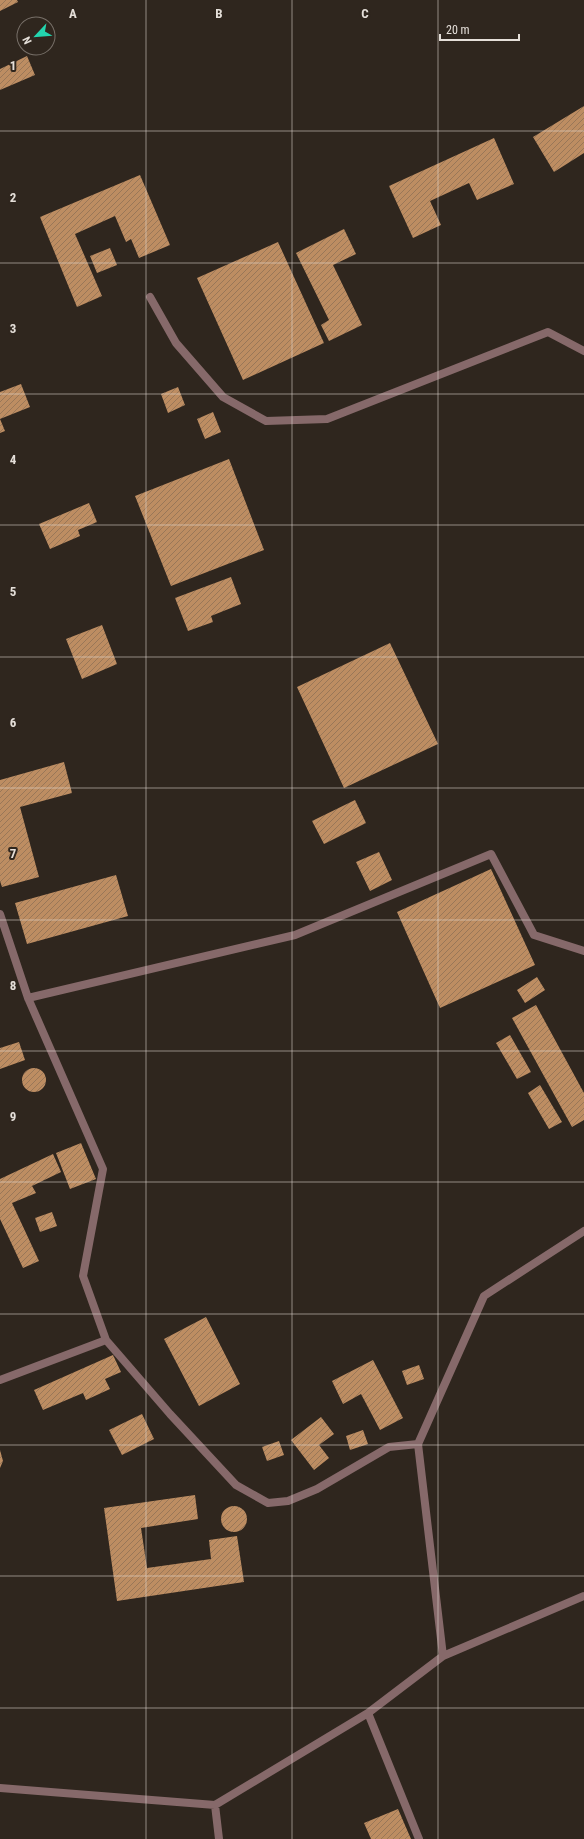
<svg xmlns="http://www.w3.org/2000/svg" width="584" height="1839" font-family="'Roboto Condensed',sans-serif">
  <defs>
    <pattern id="building-hatch" width="6" height="6" patternUnits="userSpaceOnUse"><rect width="6" height="6" fill="#bd8d62"/><path d="M-1 1l2-2M0 6l6-6M5 7l2-2" fill="none" stroke="#997758"/></pattern>
  </defs>
  <rect width="100%" height="100%" fill="#2f261e"/>
  <!-- building -->
  <path fill="url(#building-hatch)" d="M0,0H17L18,2L0,11Z
    M27,56L35,75L0,90V69Z
    M584,106V153L554,172L533,137Z
    M494,138L514,184L477,200L469,183L430,201L441,225L413,238L389,186Z
    M140,175L170,245L139,258L131,239L126,242L115,216L75,234L102,296L77,307L40,217Z
    M344,229L356,254L333,265L362,325L329,341L321,325L329,320L296,253Z
    M278,242L324,343L243,380L197,278Z
    M110,248L117,265L97,273L90,256Z
    M21,384L30,407L0,419L5,431L0,433V392Z
    M178,387L185,405L168,413L161,394Z
    M213,412L221,432L205,439L197,419Z
    M229,459L264,550L171,586L135,496Z
    M89,503L97,522L78,530L80,536L50,549L39,524Z
    M231,577L241,604L211,616L213,622L188,631L175,598Z
    M102,625L117,664L82,679L66,639Z
    M390,643L438,744L344,788L297,687Z
    M64,762L72,793L20,807L39,877L2,887L0,881V780Z
    M355,800L366,823L324,844L312,821Z
    M379,852L392,880L370,891L356,862Z
    M491,869L535,965L440,1008L397,912Z
    M116,875L128,916L27,944L15,903Z
    M537,977L545,990L525,1003L517,990Z
    M536,1005L584,1093V1120L572,1127L512,1018Z
    M510,1035L531,1072L517,1079L496,1043Z
    M19,1042L25,1060L0,1069V1048Z
    M22 1080a12 12 0 1 1 24 0a12 12 0 1 1-24 0Z
    M540,1085L562,1122L549,1129L528,1093Z
    M81,1143L96,1179L70,1189L56,1153Z
    M53,1154L61,1172L32,1186L36,1193L12,1203L39,1261L23,1268L0,1219V1179Z
    M52,1212L57,1226L40,1232L35,1218Z
    M206,1317L240,1384L199,1406L164,1339Z
    M113,1355L121,1372L105,1379L110,1389L86,1400L83,1393L43,1410L34,1390Z
    M373,1360L403,1418L380,1430L361,1394L343,1404L332,1381Z
    M419,1365L424,1379L407,1385L402,1371Z
    M142,1414L154,1439L122,1455L109,1430Z
    M321,1417L334,1434L319,1445L329,1458L314,1470L291,1440Z
    M363,1430L368,1444L350,1450L346,1436Z
    M279,1441L284,1455L267,1461L262,1447Z
    M0,1450L3,1461L0,1468Z
    M195,1495L198,1519L141,1528L147,1568L211,1559L209,1540L237,1536L244,1582L117,1601L104,1508Z
    M221 1519a13 13 0 1 1 26 0a13 13 0 1 1-26 0Z
    M398,1809L411,1839H371L364,1823Z"/>
  <g fill="none" stroke-linecap="round" stroke-linejoin="round">
    <!-- street -->
    <path stroke="#86696a" stroke-width="8" d="M150,297L176,343L223,397L266,421L327,419L548,332L584,351
      M0,914L28,998L103,1169L83,1276L106,1340L170,1414L236,1485L268,1503L288,1501L317,1489L389,1447L418,1444
      M28,998L295,935L491,854L534,935L584,951
      M0,1380L106,1340
      M443,1656L584,1596
      M368,1713L419,1839
      M0,1788L215,1805L368,1713L443,1656L418,1444L484,1296L584,1231
      M215,1805L219,1839"/>
  </g>
  <!-- grid -->
  <path fill="none" stroke="#e5dfd9" stroke-width="1" stroke-opacity="0.55" d="M146,0V1839M292,0V1839M438,0V1839M0,131H584M0,263H584M0,394H584M0,525H584M0,657H584M0,788H584M0,920H584M0,1051H584M0,1182H584M0,1314H584M0,1445H584M0,1576H584M0,1708H584"/>
  <g font-size="13" text-anchor="middle" font-weight="bold" fill="#e5dfd9" stroke="#2f261e" stroke-width="4" stroke-linejoin="round" paint-order="stroke">
    <text x="73" y="18">A</text>
    <text x="219" y="18">B</text>
    <text x="365" y="18">C</text>
    <text x="13" y="70">1</text>
    <text x="13" y="202">2</text>
    <text x="13" y="333">3</text>
    <text x="13" y="464">4</text>
    <text x="13" y="596">5</text>
    <text x="13" y="727">6</text>
    <text x="13" y="858">7</text>
    <text x="13" y="990">8</text>
    <text x="13" y="1121">9</text>
  </g>
  <!-- north arrow -->
  <g transform="translate(36 36) rotate(244)"><circle r="19" fill="#2f261e" stroke="#787069"/>
  <path d="M0-3L7 15L0 10L-7 15Z" fill="#23d5af"/>
  <text y="-6" font-size="11" font-weight="bold" text-anchor="middle" fill="#e5dfd9">N</text>
  </g>
  <!-- scale -->
  <path d="M440 34v6h79v-6" fill="none" stroke="#e5dfd9" stroke-width="2"/>
  <text x="446" y="34" font-size="12" fill="#e5dfd9" stroke="#2f261e" stroke-width="3" paint-order="stroke">20 m</text>
</svg>
